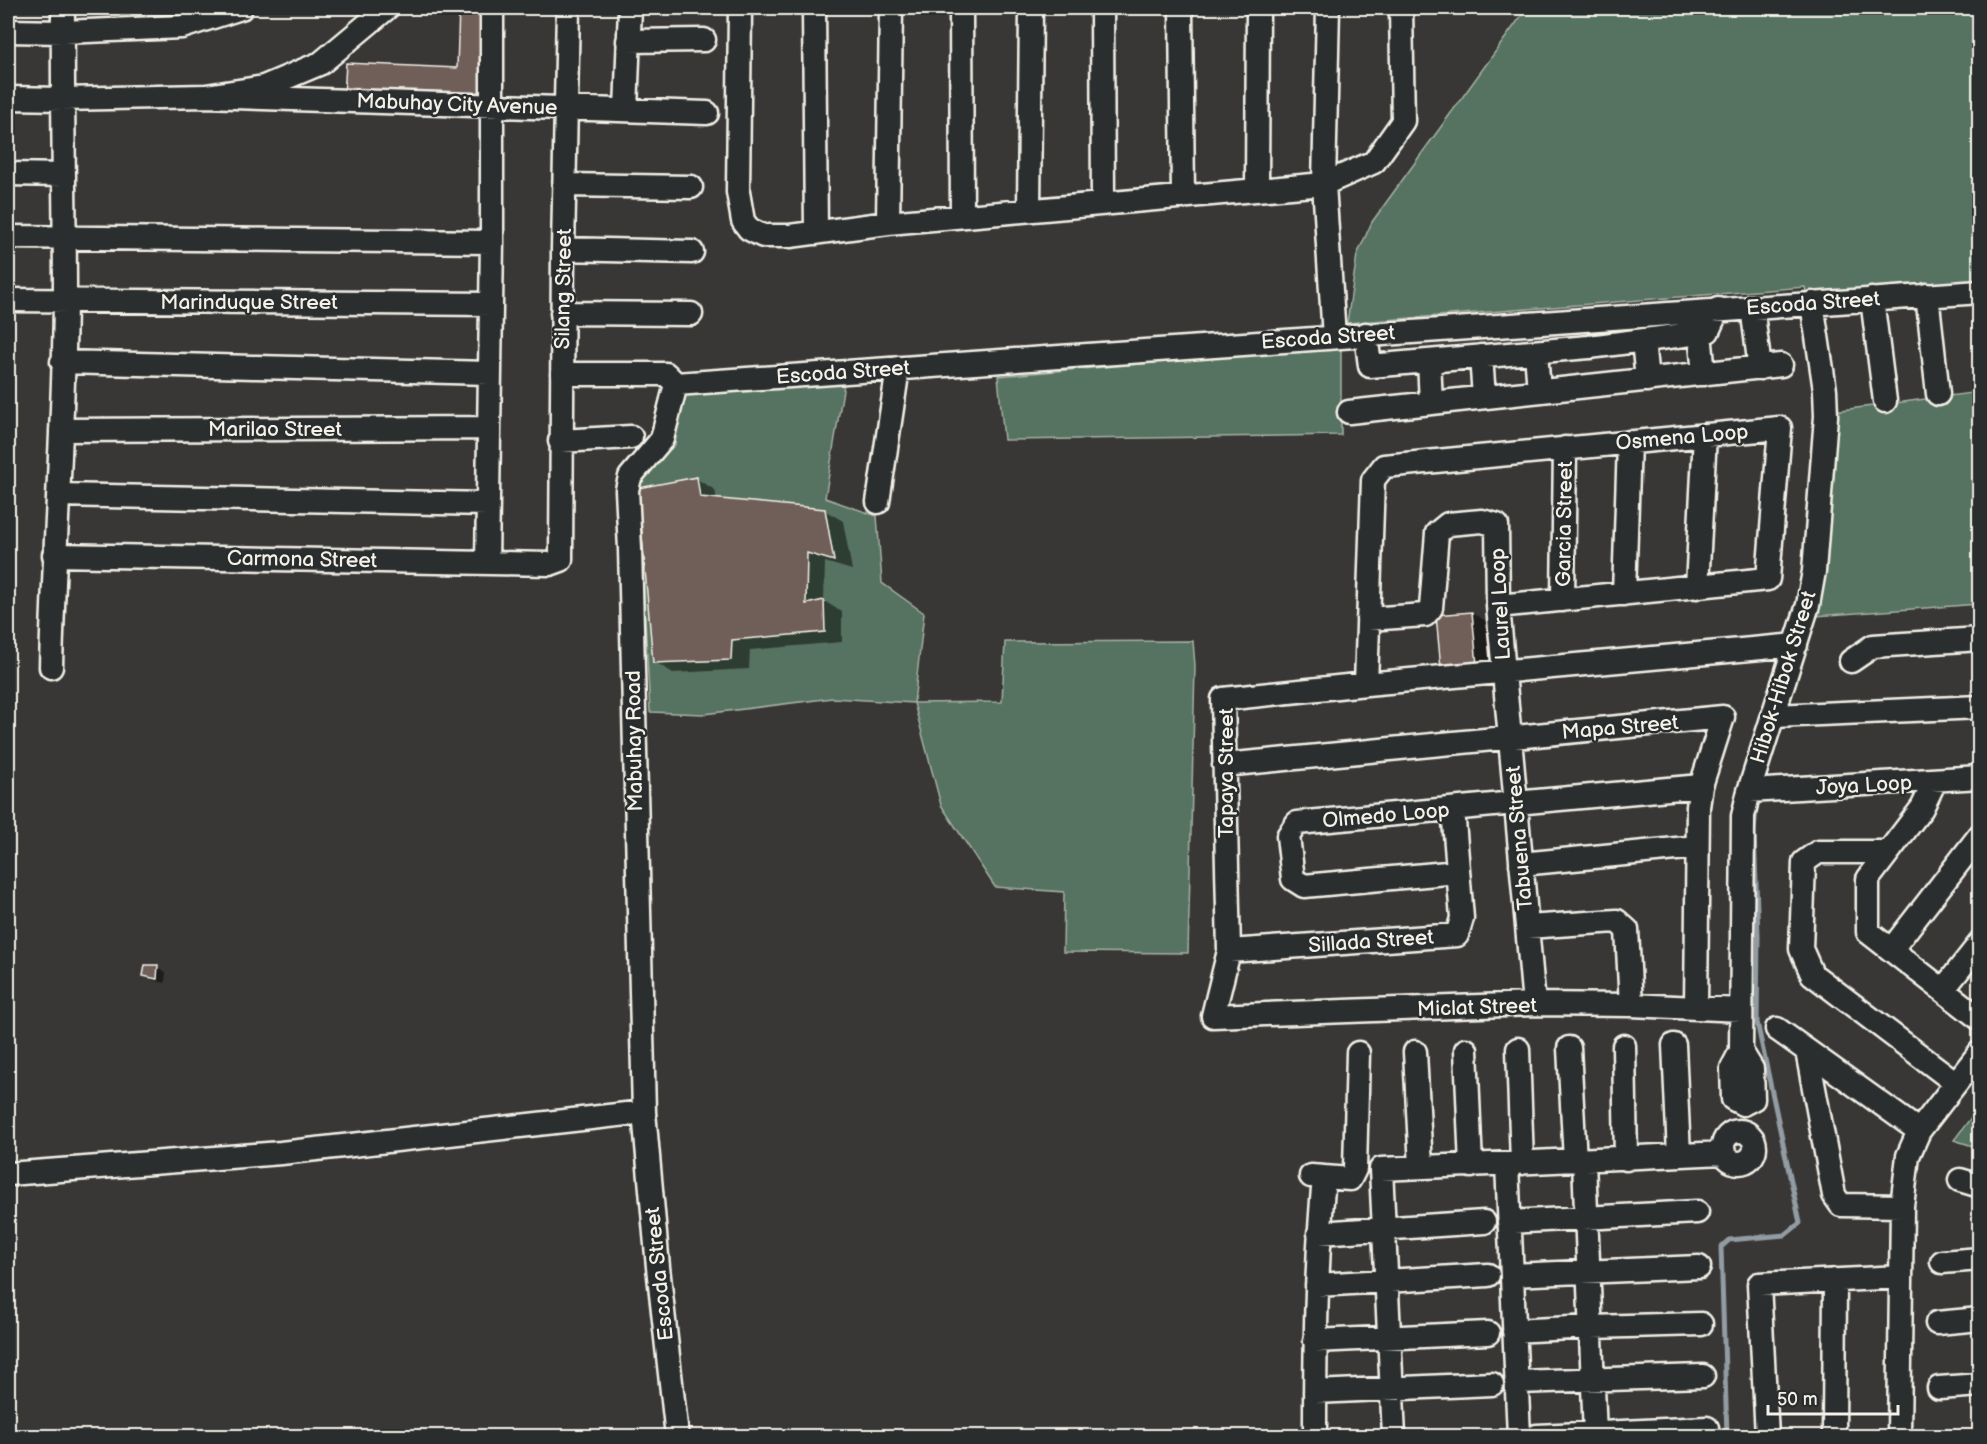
<svg xmlns="http://www.w3.org/2000/svg" width="1987" height="1444" font-family="'Balsamiq Sans',sans-serif">
  <rect width="100%" height="100%" fill="#383736"/>
  <filter id="ink" filterUnits="userSpaceOnUse"><feTurbulence type="fractalNoise" baseFrequency=".0167" numOctaves="2"/><feDisplacementMap in="SourceGraphic" scale="12" xChannelSelector="R" yChannelSelector="G"/><feConvolveMatrix kernelMatrix="1 2 1 2 8 2 1 2 1" color-interpolation-filters="sRGB"/></filter>
  <g filter="url(#ink)">
    <!-- green -->
    <path fill="#577260" stroke="#a6b2a4" stroke-width="1.5" d="M1527,8H1979V282L1806,292L1805,287L1347,323L1357,255L1372,222Z
      M1341,347V435L1004,440L998,376Z
      M844,384L825,498L877,516L882,583L924,613L914,703L1002,702L1005,642L1193,641L1195,666L1188,953L1063,952L1064,892L995,887L941,805L914,703L832,698L704,714L650,712L638,488L654,464L675,445L682,393Z
      M1979,392V604L1816,616L1834,411Z
      M1979,1107V1148L1954,1140Z"/>
    <!-- shadow -->
    <path fill="#0007" d="M697,479L715,490L717,500L824,510L843,521L852,570L825,562L824,601L842,612V642L750,650L749,669L673,673L655,662Z
      M1472,613L1486,621L1490,672L1456,676Z
      M157,967L166,972L165,983L153,980L144,975Z"/>
    <g fill="none" stroke-linecap="round" stroke-linejoin="round">
      <!-- stream -->
      <path stroke="#929ca2" stroke-width="5" d="M1727,1436L1721,1247L1729,1240L1785,1235L1800,1223L1757,1022L1758,935L1754,832L1756,807"/>
    </g>
    <!-- building -->
    <path fill="#705f58" stroke="#f4f1e8" stroke-width="1.5" d="M459,8H484L481,101L344,96L346,63L457,68Z
      M697,477L700,497L825,509L834,561L807,553L806,604L824,600L825,632L732,640L731,660L653,663L638,488Z
      M1472,612L1477,665L1441,669L1436,615Z
      M145,965H158L157,979L143,976Z"/>
    <g fill="none" stroke-linecap="round" stroke-linejoin="round">
      <defs>
        <path id="minor" d="M740,8L738,192L743,221L749,229L763,236H790L888,223
          M814,8L816,233
          M891,8L888,223L1324,184L1374,162L1403,121L1401,8
          M961,8L962,216
          M1102,8L1103,203
          M1181,8L1183,197
          M1328,8L1324,184L1334,337
          M8,31L63,32L182,27L241,8
          M628,41L704,40
          M206,96L707,113
          M8,98L62,99L206,96L264,87L321,63L387,8
          M626,110L630,8
          M8,174L64,175
          M564,185L691,187
          M1257,190L1258,8
          M1029,210L1031,8
          M8,237L492,242
          M563,249L692,252
          M1927,295L1938,394
          M1872,299L1885,401
          M8,300L491,304
          M1752,307L1760,368
          M562,313L691,314
          M1700,333L1704,374
          M1366,334L1370,366L1589,347L1700,333L1708,331L1718,309
          M1643,340L1647,380
          M1536,352L1539,391
          M1481,356L1484,397
          M1429,361L1431,403
          M62,362L489,373
          M562,374H666L676,384
          M676,384L1980,292
          M676,384L662,439L630,477L627,490L630,549L644,1112L658,1267L677,1436
          M1349,412L1781,365
          M61,430L488,428
          M560,441L631,437
          M59,495L487,504
          M878,502L898,368
          M54,555L550,564L561,560L563,249L568,8
          M487,563L492,242V8
          M1697,587L1705,435
          M1624,594L1629,442
          M1563,600L1565,448
          M1368,619L1425,615L1431,608L1437,533L1448,524L1482,521L1497,525L1498,606L1534,1004
          M1851,661L1873,646L1980,639
          M51,667C54,544 64,422 65,299C65,202 62,105 63,8
          M1366,684L1373,480L1384,466L1780,428L1768,579L1498,606
          M1774,716L1980,707
          M1224,765L1723,717L1701,786L1698,807L1696,1008
          M1935,781L1922,808L1868,879V932L1980,1019
          M1749,791L1980,777
          M1888,852H1818L1804,862L1801,949L1812,974L1956,1083
          M1521,864L1697,847
          M1458,872L1304,886L1293,879L1288,836L1297,823L1701,786
          M1527,927L1617,921L1627,930L1631,1005
          M1891,950L1980,835
          M1229,951L1457,935L1462,918L1453,809
          M1943,990L1980,943
          M1741,1010L1631,1005L1534,1004L1213,1016L1229,951L1223,699L1366,684L1796,645
          M1777,1029L1919,1131
          M1674,1045L1679,1155
          M1624,1046L1626,1159
          M1569,1048L1575,1161
          M1518,1049L1522,1163
          M1466,1050L1471,1166
          M1741,1051L1752,1069L1753,1099L1743,1104
          M1807,1051L1834,1195L1841,1205L1902,1206
          M1415,1052L1421,1167
          M1743,1104L1733,1099L1732,1068L1741,1051L1743,816L1749,791L1808,605L1814,571L1826,416L1825,390L1812,303
          M1723 1147a16 16 0 1 1 32 0a16 16 0 1 1-32 0Z
          M1584,1161L1595,1436
          M1507,1164L1519,1436
          M8,1174L281,1153L644,1112
          M1311,1176L1350,1179L1355,1169L1358,1053
          M1960,1180L1980,1186
          M1509,1222L1697,1212
          M1319,1233L1484,1222
          M1942,1262L1980,1259
          M1512,1275L1699,1267
          M1317,1285L1488,1275
          M1937,1323L1980,1319
          M1514,1331L1591,1327L1701,1324
          M1315,1341L1488,1333
          M1516,1382L1703,1376
          M1939,1388L1980,1385
          M1315,1392L1492,1384
          M1315,1436C1315,1350 1316,1263 1324,1177
          M1394,1436L1381,1169L1724,1153
          M1537,1436L1707,1428
          M1767,1436L1759,1284L1900,1277
          M1834,1436L1835,1280
          M1899,1436L1902,1206L1908,1156L1919,1131L1980,1052"/>
      </defs>
      <!-- minor casing -->
      <use href="#minor" stroke="#f4f1e8" stroke-width="27"/>
      <!-- minor -->
      <use href="#minor" stroke="#2a2d2e" stroke-width="22"/>
    </g>
  </g>
  <g text-anchor="middle" stroke-width="5" stroke-linejoin="round" paint-order="stroke">
    <!-- street labels -->
    <g font-size="21" fill="#f4f1e8" stroke="#2a2d2e">
      <text transform="translate(457 104) rotate(2)" y="7">Mabuhay City Avenue</text>
      <text transform="translate(563 289) rotate(-89)" y="7">Silang Street</text>
      <text x="249" y="309">Marinduque Street</text>
      <text transform="translate(1813 303) rotate(-4)" y="7">Escoda Street</text>
      <text transform="translate(1328 337) rotate(-4)" y="7">Escoda Street</text>
      <text transform="translate(843 372) rotate(-4)" y="7">Escoda Street</text>
      <text x="275" y="436">Marilao Street</text>
      <text transform="translate(1682 437) rotate(-5)" y="7">Osmena Loop</text>
      <text transform="translate(1564 524) rotate(-89)" y="7">Garcia Street</text>
      <text transform="translate(302 559) rotate(1)" y="7">Carmona Street</text>
      <text transform="translate(1500 604) rotate(-93)" y="7">Laurel Loop</text>
      <text transform="translate(1783 677) rotate(-73)" y="7">Hibok-Hibok Street</text>
      <text transform="translate(1620 727) rotate(-5)" y="7">Mapa Street</text>
      <text transform="translate(634 741) rotate(-91)" y="7">Mabuhay Road</text>
      <text transform="translate(1226 773) rotate(-90)" y="7">Tapaya Street</text>
      <text transform="translate(1864 785) rotate(-3)" y="7">Joya Loop</text>
      <text transform="translate(1386 815) rotate(-5)" y="7">Olmedo Loop</text>
      <text transform="translate(1519 838) rotate(-95)" y="7">Tabuena Street</text>
      <text transform="translate(1371 941) rotate(-4)" y="7">Sillada Street</text>
      <text transform="translate(1477 1007) rotate(-2)" y="7">Miclat Street</text>
      <text transform="translate(659 1274) rotate(-96)" y="7">Escoda Street</text>
    </g>
  </g>
  <!-- margin -->
  <rect width="1987" height="1444" fill="none" stroke="#2a2d2e" stroke-width="30"/>
  <rect x="15" y="15" width="1957" height="1414" fill="none" stroke="#f4f1e8" stroke-width="2" filter="url(#ink)"/>
  <!-- scale -->
  <path d="M1768 1405v9h130v-9" fill="none" stroke="#f4f1e8" stroke-width="3"/>
  <text x="1777" y="1405" font-size="18" fill="#f4f1e8" stroke="#2a2d2e" stroke-width="4.5" paint-order="stroke">50 m</text>
</svg>
